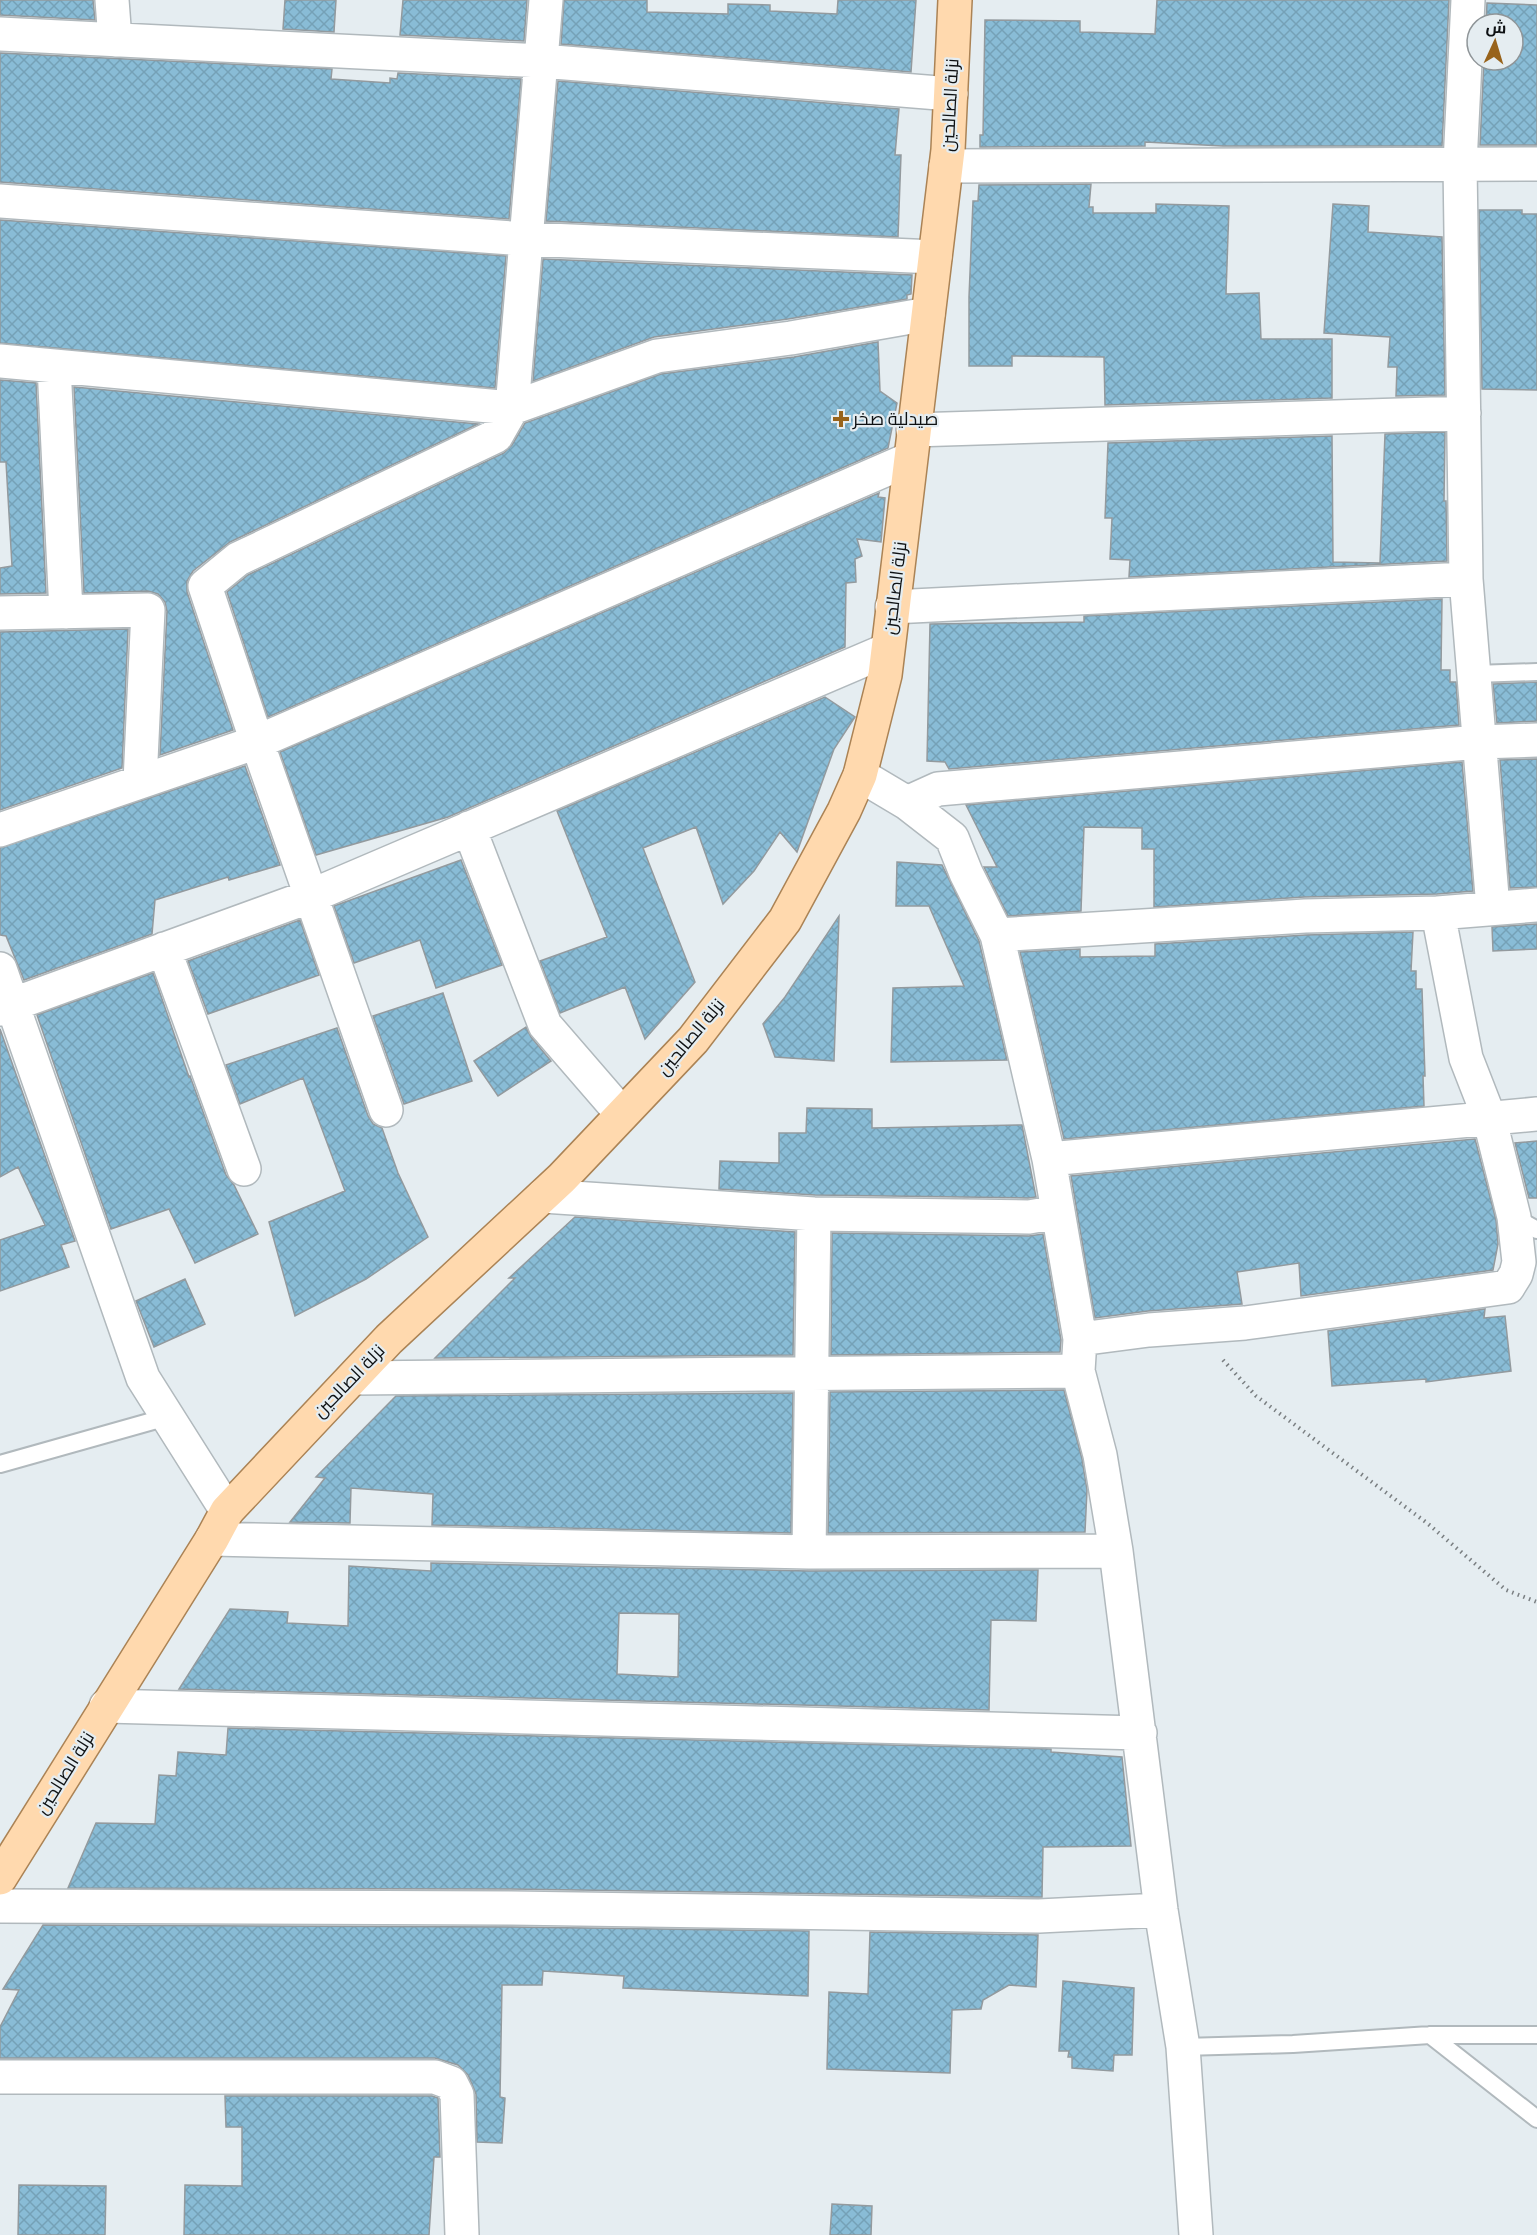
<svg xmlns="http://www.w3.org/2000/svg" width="1537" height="2235" font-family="'PT Sans Narrow',Cairo,sans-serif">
  <defs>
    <pattern id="building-cross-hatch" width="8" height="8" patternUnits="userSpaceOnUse" patternTransform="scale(1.5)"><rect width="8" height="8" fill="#89bcd6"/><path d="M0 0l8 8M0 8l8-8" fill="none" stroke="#75a1b7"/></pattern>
  </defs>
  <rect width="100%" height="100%" fill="#e5edf1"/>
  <!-- building -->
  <path fill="url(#building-cross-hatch)" stroke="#939a9e" stroke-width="1.5" fill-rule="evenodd" d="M0,0H93L95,20L0,15Z
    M285,0H336L334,32L283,29Z
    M403,0H527L524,41L400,35Z
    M564,0H647V12L728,14V4L770,5V11L837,14L838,0H916L911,72L561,44Z
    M1157,0H1449L1442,146H1223L1145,142V146L980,147V135H983L985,20L1080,21V32L1155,34Z
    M1487,3L1537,5V145H1480L1484,60H1513V24H1486Z
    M0,53L332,69L331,79L390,83V78L397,79L398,73L521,79L509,219L0,182Z
    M558,81L899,109L895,155H901L898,237L546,221Z
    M1091,184L1089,207H1093V213H1156V204L1229,206L1226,294L1259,293L1261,339H1332V398L1105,405L1104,357L1012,356V366H969V297L973,201H978L979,185Z
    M1333,204L1369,206L1368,232L1442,237L1445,395L1396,396L1397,367H1388L1390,337L1324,333Z
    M1479,210H1522V214H1537V390L1482,389Z
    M0,220L506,256L495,388L0,343Z
    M543,259L912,275L911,294L907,295V299L788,319L654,337L533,381Z
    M878,342L880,391L897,403L888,448L268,717L227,592L248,575L504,453L512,445L525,423L661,374L794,357Z
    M0,380L36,383L46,593L0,594V568L12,566L6,462H0Z
    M74,387L478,424L230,542L193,571L187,581V592L233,730L160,755L167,611L165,602L158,594L148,591L84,593Z
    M1445,432L1444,501H1446L1447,561L1129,577L1130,560L1110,559L1112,518H1105L1108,443L1332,436L1333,562L1380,563L1385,434Z
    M879,493L878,497L885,498L881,542L857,539L862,556L855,559L856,582L846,583L845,647L448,817L316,855L280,752Z
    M1442,599L1441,670H1450V682H1456L1459,725L949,769L945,762L927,761L930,624L1084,622V616Z
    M128,629L122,768L0,810V632Z
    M1537,682V721L1497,723L1493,684Z
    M825,697L855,717L834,749L797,852L780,832L754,871L723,904L696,827L643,848L695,982L645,1039L625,987L560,1013L540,961L607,937L557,811Z
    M1537,759V887L1510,888L1500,760Z
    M1462,762L1473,891L1437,894L1304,897L1154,907V849H1142V828L1084,827L1081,911L1008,916L984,867H997L966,805Z
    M245,766L280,865L229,880L228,877L155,900L152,934L24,980L6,936L0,935V848Z
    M461,860L502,965L436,988L420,940L354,963L334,906Z
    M897,862L942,865L979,941L1007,1060L891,1062L893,988L964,986L929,906H896Z
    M839,916L834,1061L775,1057L763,1024L785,997Z
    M300,920L319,975L208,1014L188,961Z
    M1537,924V949L1493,951L1492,927Z
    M1413,932L1411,971H1416V989H1422L1425,1076H1423L1424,1106L1064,1139L1020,952L1080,949V957L1155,956V944L1306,935Z
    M153,973L189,1077L190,1076L226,1175L234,1185L258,1234L195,1263L169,1209L111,1229L37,1015Z
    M443,993L472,1081L404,1104L373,1016Z
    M526,1027L531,1037L551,1061L498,1096L474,1061Z
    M337,1028L368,1116L373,1124L382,1128L398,1173L428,1237L366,1279L295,1316L269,1222L345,1191L303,1078L240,1104L226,1065Z
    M0,1029L75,1241L61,1245L69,1267L0,1291V1240L45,1225L18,1167L0,1177Z
    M807,1108L872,1109V1128L1022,1125L1036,1197L1028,1198L815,1195L719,1189L720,1161L779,1163V1133H806Z
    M1475,1139L1496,1220L1498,1244L1493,1270L1301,1296L1299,1263L1237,1272L1242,1304L1148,1311L1095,1318L1071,1176Z
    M1537,1141V1198H1529L1515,1143Z
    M575,1217L795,1232L793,1355L435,1358L515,1278H509Z
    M832,1233L1029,1236L1043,1234L1061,1340L1060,1352L831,1355Z
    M185,1279L205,1324L154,1347L136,1301Z
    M1485,1309L1484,1318L1505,1316L1511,1371L1426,1382V1379L1332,1386L1328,1331Z
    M1064,1390L1082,1459L1087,1490L1085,1532L828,1533L830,1392Z
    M793,1393L791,1533L432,1525L433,1494L351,1488L350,1523L290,1522L325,1478L316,1477L396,1396Z
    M431,1563L809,1571L1038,1570L1036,1621L991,1620L989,1710L179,1689L230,1609L288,1612L287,1623L348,1626L349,1566L431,1571ZM619,1613L679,1614L678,1677L617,1674Z
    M228,1728L1051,1749V1752L1122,1757L1131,1846L1043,1847L1042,1897H1039L511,1889L68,1888L96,1823L155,1824L159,1775L176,1776L178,1752L226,1755Z
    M43,1925L511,1927L809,1931L808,1996L623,1988L624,1976L543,1971L542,1985H502L500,2097L505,2098L502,2143L477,2142L476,2094L468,2075L458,2065L435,2058H0V2027L19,1990L3,1989Z
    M870,1932L1038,1935L1036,1987L1009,1985L983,2000L981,2009L952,2010L950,2073L827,2069L829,1992L868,1994Z
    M1063,1981L1134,1988L1132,2055H1114L1113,2071L1072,2068V2057H1068L1069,2051H1059Z
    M225,2096H432L438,2098L440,2157H434L429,2235H184L185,2185L242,2186V2127H226Z
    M19,2185L106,2186L105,2235H18Z
    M832,2204L872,2206L871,2235H830Z"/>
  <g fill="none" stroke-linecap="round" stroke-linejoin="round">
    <defs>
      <path id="lane" d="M1474,674L1537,672
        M1514,1217L1537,1230
        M0,1464L167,1417
        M1430,2035L1537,2119
        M1183,2047L1293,2044L1430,2035H1537"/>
      <path id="street" d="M112,0L115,40
        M1468,0L1460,164L1466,579L1493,908
        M0,34L541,61L951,94
        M946,166L1537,164
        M0,201L526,239L935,257
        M0,361L512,408L546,0
        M54,366L66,612
        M913,430L1464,413
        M892,607L1466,579
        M0,613L148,610L140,782
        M860,775L907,803L952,838L966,873L997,935L1049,1159L1080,1339L1078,1371L1100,1455L1116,1551L1161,1910L1183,2047L1196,2235
        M907,803L938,789L1479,742L1537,740
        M469,828L545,1025L622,1114
        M0,830L257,742L910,459
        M1438,913L1537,905
        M997,935L1305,916L1438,913L1466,1058L1489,1117L1514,1217L1519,1262L1516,1274L1508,1287L1245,1323L1149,1330L1080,1339
        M164,949L244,1169
        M0,969L143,1378L227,1511
        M0,1009L311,896L887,650
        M386,1110L257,742L205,586L238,559L496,436L512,408L657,356L791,338L928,314
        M1049,1159L1537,1114
        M543,1196L814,1214L1029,1217L1058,1212
        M353,1378L1078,1371
        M212,1539L809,1552L1116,1551
        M809,1552L814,1214
        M106,1706L1140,1733
        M0,1906L511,1908L1039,1916L1161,1910
        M0,2077H435L451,2083L457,2095L462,2235"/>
      <path id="primary" d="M0,1878L212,1539L227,1511L389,1339L562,1178L693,1040L785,920L844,811L860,775L885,675L948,150L955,0"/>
    </defs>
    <!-- lane casing -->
    <use href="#lane" stroke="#b1b9bd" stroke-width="20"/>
    <!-- street casing -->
    <use href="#street" stroke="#b1b9bd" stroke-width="36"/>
    <!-- primary casing -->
    <use href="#primary" stroke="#ab8355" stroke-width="36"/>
    <!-- path -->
    <path stroke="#7a7f82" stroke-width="4" stroke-dasharray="1.5 4.5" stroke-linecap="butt" d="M1223,1360L1256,1396L1427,1523L1506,1590L1537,1602"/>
    <!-- lane -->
    <use href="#lane" stroke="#fff" stroke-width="16"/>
    <!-- street -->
    <use href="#street" stroke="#fff" stroke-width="33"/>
    <!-- primary -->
    <use href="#primary" stroke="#ffd9ae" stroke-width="33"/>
  </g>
  <!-- markers -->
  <path fill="#98631b" stroke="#e5edf1" stroke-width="2" d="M838 410h6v6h6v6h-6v6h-6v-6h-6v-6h6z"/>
  <g text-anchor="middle" stroke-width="4.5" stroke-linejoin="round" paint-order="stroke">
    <!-- street labels -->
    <g font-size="18" fill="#0e1113" stroke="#e5edf1">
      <text transform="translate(950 105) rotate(-87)" y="6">نزلة الصالحين</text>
      <text transform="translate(895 588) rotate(-83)" y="6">نزلة الصالحين</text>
      <text transform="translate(691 1037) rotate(-50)" y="6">نزلة الصالحين</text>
      <text transform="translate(349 1381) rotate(-46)" y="6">نزلة الصالحين</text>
      <text transform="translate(65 1773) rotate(-58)" y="6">نزلة الصالحين</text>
    </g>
    <!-- poi labels -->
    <g font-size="18" fill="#0e1113" stroke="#e5edf1" text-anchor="start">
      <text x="853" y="425">صيدلية صخر</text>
    </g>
  </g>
  <!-- north arrow -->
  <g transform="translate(1495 42) rotate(4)"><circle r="28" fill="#e5edf1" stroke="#8f9598" stroke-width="1.5"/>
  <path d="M0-4.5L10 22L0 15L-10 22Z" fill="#98631b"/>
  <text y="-9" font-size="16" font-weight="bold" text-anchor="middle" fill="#0e1113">ش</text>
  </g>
</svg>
